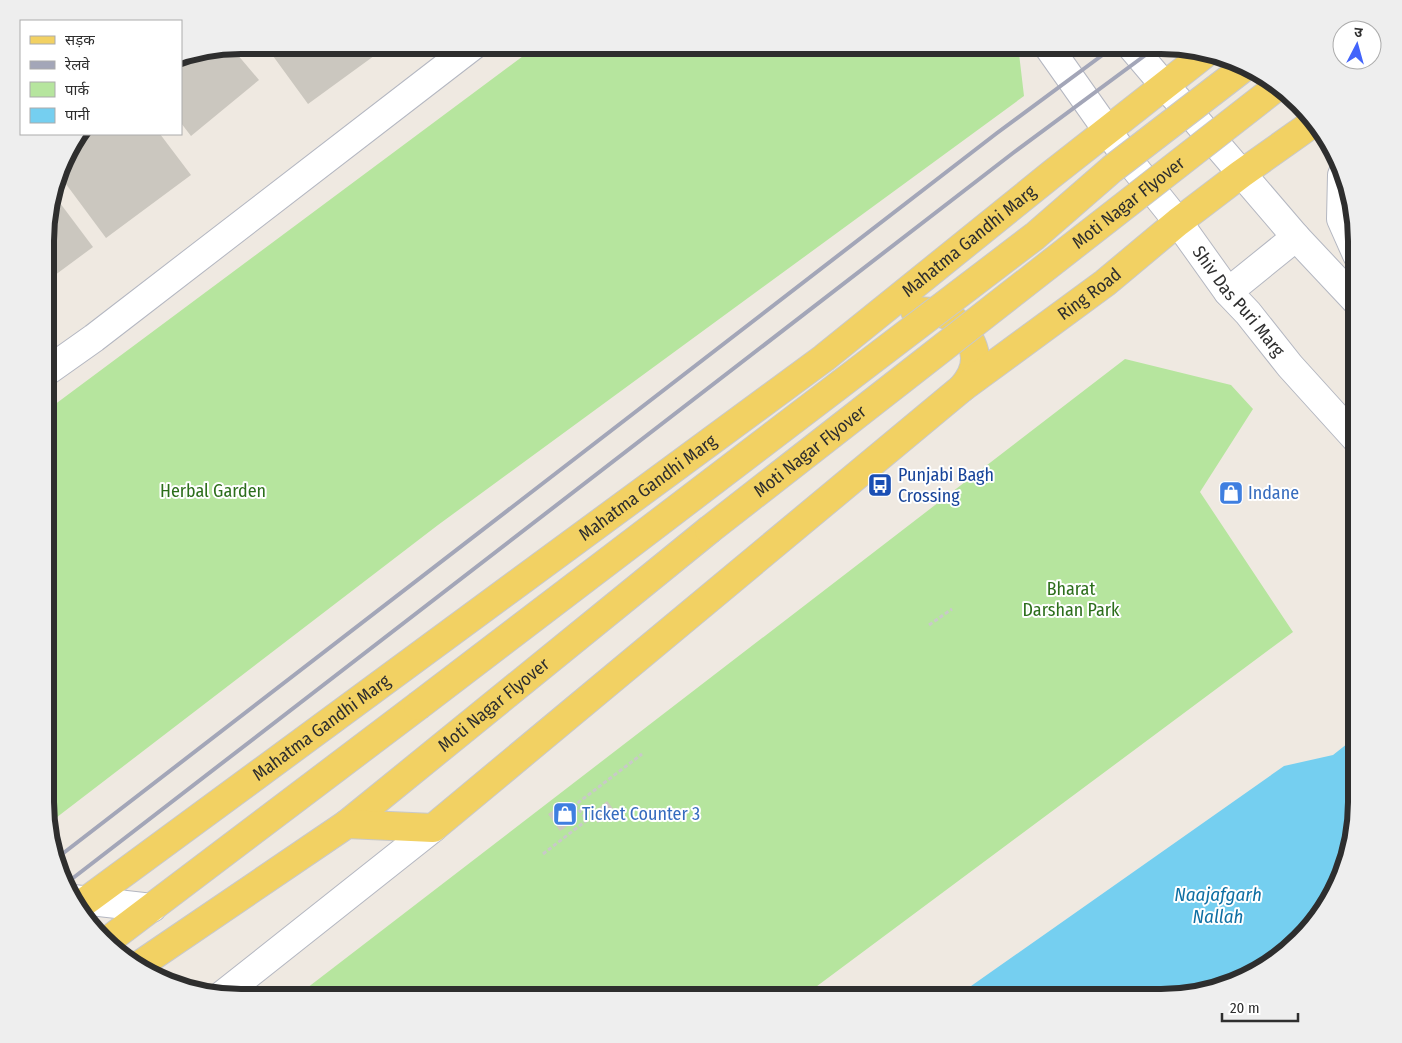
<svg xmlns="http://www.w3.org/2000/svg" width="1402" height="1043" font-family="'Fira Sans Condensed','Noto Sans Devanagari',sans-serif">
  <rect width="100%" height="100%" fill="#efe9e1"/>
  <!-- green -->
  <path fill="#b6e59e" d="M538,45H1018L1024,96L438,525L48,824L45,815L46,411Z
    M1125,359L1231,385L1253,409L1200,492L1293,632L801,998H294Z"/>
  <!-- water -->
  <path fill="#75cff0" d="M1357,736V815L1342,877L1309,931L1248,978L1161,998H954L1284,766L1333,755Z"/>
  <!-- building -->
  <path fill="#cbc7bf" d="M265,45H389L308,104Z
    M231,47L259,80L191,136L181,123V55Z
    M79,134H160L191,175L106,238L60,176L71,143Z
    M54,195L93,247L47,281V215Z
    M607,801L614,810L598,823L591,815Z
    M563,804L575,821L560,831L548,814Z"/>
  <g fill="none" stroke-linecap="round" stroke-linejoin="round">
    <defs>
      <path id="minor" d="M1047,45L1107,130
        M1130,45L1164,85
        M46,372L94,338L474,45
        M73,899L152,908"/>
      <path id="tertiary" d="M221,996L433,828"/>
      <g id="secondary">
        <path d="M1164,85L1188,111L1296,237L1357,302"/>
        <path id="s1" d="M1107,130L1126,157L1178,222L1228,292L1248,313L1290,366L1357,440"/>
        <path d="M1342,175L1341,219L1357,255"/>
        <path d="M1228,292L1296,237"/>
      </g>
      <g id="primary">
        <path d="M915,311C924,312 938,311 947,315C952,317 957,323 961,328C979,348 980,368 962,388"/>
        <path id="s2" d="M347,824L709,530"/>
        <path id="s3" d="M79,906L824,358L1052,174L1206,53"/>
        <path d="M106,942L418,706"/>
        <path id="s4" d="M138,966L347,824L433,828L962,388L1105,283L1178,222L1241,174L1313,123"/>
      </g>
    </defs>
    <!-- minor casing -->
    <use href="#minor" stroke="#b4b7c1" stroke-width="30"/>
    <!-- tertiary casing -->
    <use href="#tertiary" stroke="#b4b7c1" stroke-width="30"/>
    <!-- secondary casing -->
    <use href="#secondary" stroke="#b4b7c1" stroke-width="30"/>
    <!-- primary casing -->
    <use href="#primary" stroke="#c9c9c9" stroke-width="30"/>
    <!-- path -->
    <path stroke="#c9c9c9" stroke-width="3" stroke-dasharray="4 2.5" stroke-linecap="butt" d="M929,625L952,609
      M543,854L587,820L575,805L642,754"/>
    <!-- minor -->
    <use href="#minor" stroke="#fff" stroke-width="28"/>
    <!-- tertiary -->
    <use href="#tertiary" stroke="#fff" stroke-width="28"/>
    <!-- secondary -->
    <use href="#secondary" stroke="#fff" stroke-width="28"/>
    <!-- primary -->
    <use href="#primary" stroke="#f2d163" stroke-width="28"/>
    <!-- rail -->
    <path stroke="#a3a6b8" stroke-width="4" d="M57,858L997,133L1116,45
      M64,885L1013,153L1159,45"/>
    <defs>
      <g id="primary-bridge">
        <path id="s5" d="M709,530L1278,86"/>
        <path d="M418,706L1035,236L1112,169L1246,66"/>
      </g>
    </defs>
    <!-- primary-bridge casing -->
    <use href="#primary-bridge" stroke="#c9c9c9" stroke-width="30" stroke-linecap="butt"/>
    <!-- primary-bridge -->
    <use href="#primary-bridge" stroke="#f2d163" stroke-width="28"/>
  </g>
  <!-- icons -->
  <defs>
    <symbol id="bus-square" viewBox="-11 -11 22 22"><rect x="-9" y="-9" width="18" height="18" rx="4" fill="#1a4fb4" stroke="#fff"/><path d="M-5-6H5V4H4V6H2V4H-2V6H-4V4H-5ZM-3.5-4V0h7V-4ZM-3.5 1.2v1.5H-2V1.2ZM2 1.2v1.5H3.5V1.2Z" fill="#fff"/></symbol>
    <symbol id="shop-square" viewBox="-11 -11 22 22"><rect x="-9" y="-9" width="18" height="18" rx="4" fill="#3f7fe0" stroke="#fff"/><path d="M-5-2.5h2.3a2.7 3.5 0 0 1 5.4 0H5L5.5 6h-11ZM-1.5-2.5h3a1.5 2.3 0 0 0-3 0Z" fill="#fff"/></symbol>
  </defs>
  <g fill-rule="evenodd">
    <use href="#bus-square" x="866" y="471" width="28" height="28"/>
    <use href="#shop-square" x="1217" y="479" width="28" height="28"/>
    <use href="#shop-square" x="551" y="800" width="28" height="28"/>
  </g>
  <g text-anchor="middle" stroke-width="4" stroke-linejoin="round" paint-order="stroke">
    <!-- street labels -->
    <g font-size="18" fill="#2e2e2e" stroke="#fff">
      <text dy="6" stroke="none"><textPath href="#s5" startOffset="532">Moti Nagar Flyover</textPath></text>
      <text dy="6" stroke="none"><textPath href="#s3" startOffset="1111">Mahatma Gandhi Marg</textPath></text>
      <text dy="6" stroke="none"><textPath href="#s4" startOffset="1185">Ring Road</textPath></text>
      <text dy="6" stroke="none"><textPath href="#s1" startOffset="216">Shiv Das Puri Marg</textPath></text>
      <text dy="6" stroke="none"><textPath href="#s5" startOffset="128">Moti Nagar Flyover</textPath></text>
      <text dy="6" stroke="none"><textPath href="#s3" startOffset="706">Mahatma Gandhi Marg</textPath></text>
      <text dy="6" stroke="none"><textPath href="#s2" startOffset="189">Moti Nagar Flyover</textPath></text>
      <text dy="6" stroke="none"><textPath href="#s3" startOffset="301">Mahatma Gandhi Marg</textPath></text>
    </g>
    <!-- transit labels -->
    <g font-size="18" fill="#164399" stroke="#fff" text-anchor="start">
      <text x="898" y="481">Punjabi Bagh<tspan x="898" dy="21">Crossing</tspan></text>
    </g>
    <!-- park labels -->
    <g font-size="18" fill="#2c6e1b" stroke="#fff">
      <text x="213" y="497">Herbal Garden</text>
      <text x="1071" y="595">Bharat<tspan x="1071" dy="21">Darshan Park</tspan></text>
    </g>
    <!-- shop labels -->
    <g font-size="18" fill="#366cbe" stroke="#fff" text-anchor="start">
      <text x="1248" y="499">Indane</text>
      <text x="582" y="820">Ticket Counter 3</text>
    </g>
    <!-- water labels -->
    <g font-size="19" font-style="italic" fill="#0d6fa3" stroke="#fff">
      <text x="1218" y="901">Naajafgarh<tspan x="1218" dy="22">Nallah</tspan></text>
    </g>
  </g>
  <!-- crop -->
  <path d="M0 0H1402V1043H0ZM241 54H1161A187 187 0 0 1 1348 241V802A187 187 0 0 1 1161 989H241A187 187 0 0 1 54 802V241A187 187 0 0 1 241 54Z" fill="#eee" fill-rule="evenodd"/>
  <path fill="none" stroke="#2e2e2e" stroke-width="6" d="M241 54H1161A187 187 0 0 1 1348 241V802A187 187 0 0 1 1161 989H241A187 187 0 0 1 54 802V241A187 187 0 0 1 241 54Z"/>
  <!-- legend -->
  <rect x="20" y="20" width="162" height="115" fill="#ffffff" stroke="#ababab"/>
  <rect x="30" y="36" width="25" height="8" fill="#f2d163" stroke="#ababab"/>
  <text x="65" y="45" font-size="15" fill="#2e2e2e">सड़क</text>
  <rect x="30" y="61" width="25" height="8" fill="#a3a6b8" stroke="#ababab"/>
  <text x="65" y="70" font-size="15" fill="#2e2e2e">रेलवे</text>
  <rect x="30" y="82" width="25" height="15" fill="#b6e59e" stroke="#ababab"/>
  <text x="65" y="95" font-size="15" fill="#2e2e2e">पार्क</text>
  <rect x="30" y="108" width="25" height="15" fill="#75cff0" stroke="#ababab"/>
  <text x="65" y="120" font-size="15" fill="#2e2e2e">पानी</text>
  <!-- north arrow -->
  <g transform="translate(1357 45) rotate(6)"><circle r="24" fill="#ffffff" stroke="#ababab"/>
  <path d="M0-4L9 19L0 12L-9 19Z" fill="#4264fb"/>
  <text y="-8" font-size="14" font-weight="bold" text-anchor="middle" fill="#2e2e2e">उ</text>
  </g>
  <!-- scale -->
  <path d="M1222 1013v8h76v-8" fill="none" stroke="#2e2e2e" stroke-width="2.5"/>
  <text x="1230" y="1013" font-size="15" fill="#2e2e2e" stroke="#ffffff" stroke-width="4" paint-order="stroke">20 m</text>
</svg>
